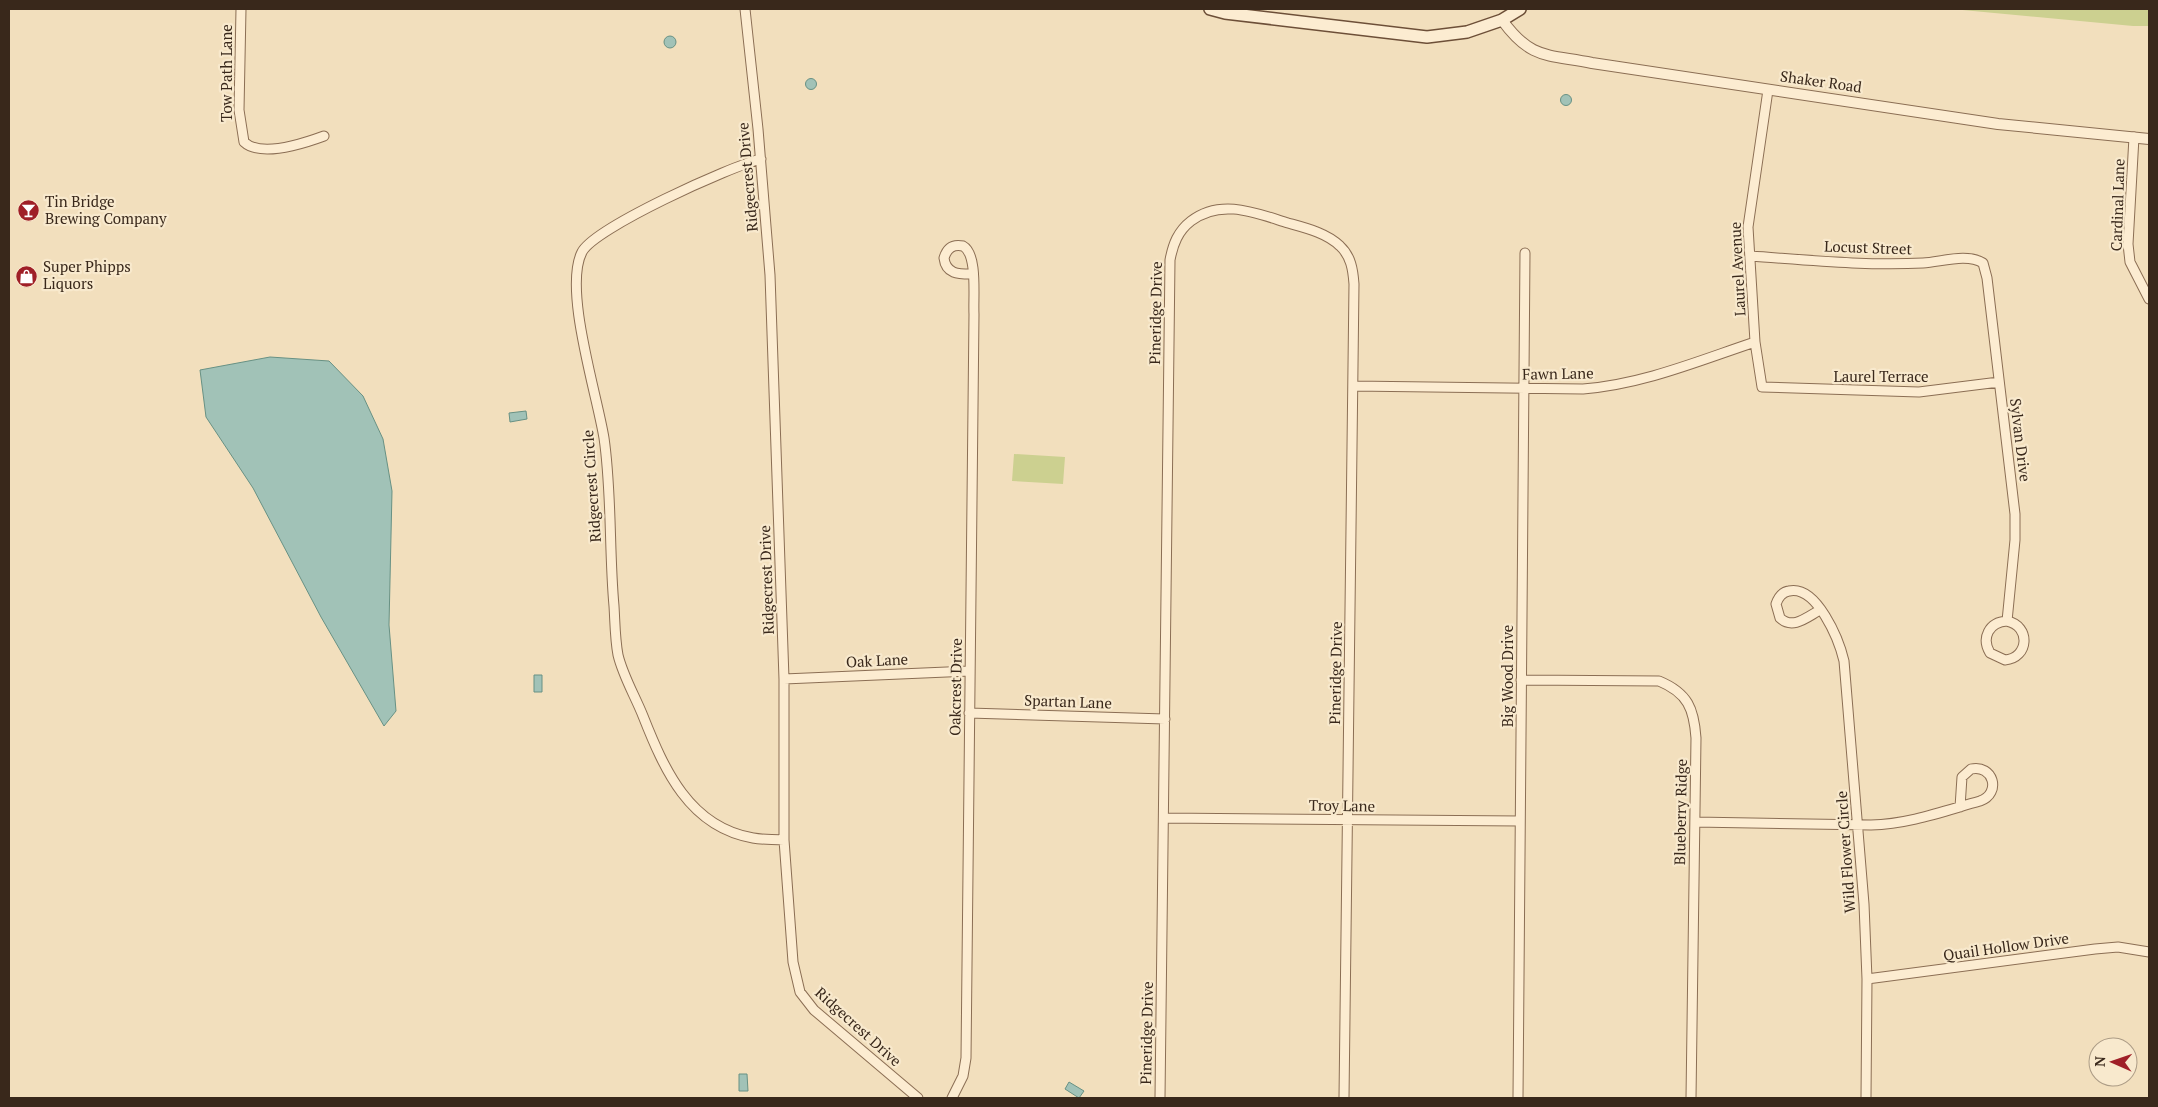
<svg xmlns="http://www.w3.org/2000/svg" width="2158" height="1107" font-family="'PT Serif',serif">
  <rect width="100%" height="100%" fill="#f2dfbd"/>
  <!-- green -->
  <path fill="#ccd090" d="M1952,9H2149V26H2133Z
    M1014,454L1065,457L1063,484L1012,481Z"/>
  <!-- water -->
  <path fill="#a1c2b7" stroke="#689184" d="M664 42a6 6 0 1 1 12 0a6 6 0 1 1-12 0Z
    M805.5 84a5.5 5.5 0 1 1 11 0a5.5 5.5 0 1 1-11 0Z
    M1560.5 100a5.5 5.5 0 1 1 11 0a5.5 5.5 0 1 1-11 0Z
    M270,357L329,361L363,396L383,439L392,491L389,625L396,711L384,726L321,617L253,488L206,417L200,370Z
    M526,411L527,419L510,422L509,413Z
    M534,675H542V692H534Z
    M739,1074H747L748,1091H739Z
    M1069,1082L1084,1091L1079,1098L1065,1089Z"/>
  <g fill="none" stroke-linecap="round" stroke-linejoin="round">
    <defs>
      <path id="minor" d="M241,9L239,110L244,142C261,158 305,143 324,136
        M745,9L758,129L770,275L784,679V840L793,962L800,992L814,1010L918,1098
        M1768,90L1748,227L1755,342L1762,387L1919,392L1999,382
        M2134,137L2128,244L2130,262L2149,299
        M761,159C731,166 594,228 582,252C563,289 597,394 604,438C612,493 609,551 614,606C615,622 615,639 618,655C623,676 635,696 643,716C664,769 689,827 753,838C763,840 774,839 784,840
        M1751,256C1808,260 1866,266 1923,263C1941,262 1967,253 1983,263L1987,278L2015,514V540L2007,621C1989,622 1981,638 1990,653L2005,660C2029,658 2031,626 2007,621
        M1353,386L1583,389C1644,384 1698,361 1755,342
        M1820,610C1807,617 1793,630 1780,618L1776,604C1778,598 1782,592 1789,591C1817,585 1839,640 1844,661L1864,904L1867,979L1866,1098
        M784,679L970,671
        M1521,680L1659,681C1688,693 1694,709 1696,738L1691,1098
        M969,713L1165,719
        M1164,818L1520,821
        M1695,822L1871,825C1909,824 1944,811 1980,801C2002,793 1993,764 1971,769L1962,777L1960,807
        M1867,979L2095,949L2118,947L2149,952
        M952,1098L963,1076L966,1058L974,314C973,298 978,254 963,246C953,244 947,248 944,258C946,275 960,274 973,274
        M1160,1098L1170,260C1173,244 1178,231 1191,221C1221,198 1256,213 1288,223C1306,228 1327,233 1340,246C1351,256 1353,270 1354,284L1344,1098
        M1518,1098L1525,253"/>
      <path id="tertiary" d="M1502,20C1531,60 1547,54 1592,63L1998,124L2149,139"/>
      <path id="secondary" d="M1210,9L1225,13L1427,37L1467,32L1502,20L1520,9"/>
    </defs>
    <!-- minor casing -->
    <use href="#minor" stroke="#8b6e54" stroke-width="11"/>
    <!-- tertiary casing -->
    <use href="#tertiary" stroke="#8b6e54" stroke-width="12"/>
    <!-- secondary casing -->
    <use href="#secondary" stroke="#6d4f38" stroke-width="14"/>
    <!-- minor -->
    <use href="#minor" stroke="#fcecd1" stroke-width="9"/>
    <!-- tertiary -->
    <use href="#tertiary" stroke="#fcecd1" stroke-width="10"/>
    <!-- secondary -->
    <use href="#secondary" stroke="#fcecd1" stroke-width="11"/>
  </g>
  <!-- icons -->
  <defs>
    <symbol id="bar-disc" viewBox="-11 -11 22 22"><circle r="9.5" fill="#9f1f27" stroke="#f8e9cd"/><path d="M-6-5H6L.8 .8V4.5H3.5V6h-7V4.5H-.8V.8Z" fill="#fff"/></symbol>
    <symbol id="shop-disc" viewBox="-11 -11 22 22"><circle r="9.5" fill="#9f1f27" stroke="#f8e9cd"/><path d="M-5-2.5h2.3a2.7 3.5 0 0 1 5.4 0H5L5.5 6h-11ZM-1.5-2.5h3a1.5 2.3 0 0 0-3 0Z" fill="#fff"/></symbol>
  </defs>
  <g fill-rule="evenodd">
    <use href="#bar-disc" x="16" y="198" width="25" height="25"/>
    <use href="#shop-disc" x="14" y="264" width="25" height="25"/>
  </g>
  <g text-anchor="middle" stroke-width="4.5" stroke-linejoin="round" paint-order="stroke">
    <!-- street labels -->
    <g font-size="15" fill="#39281b" stroke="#f8e9cd">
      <text transform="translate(227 73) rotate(-90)" y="5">Tow Path Lane</text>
      <text transform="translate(1821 82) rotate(8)" y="5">Shaker Road</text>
      <text transform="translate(748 177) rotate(-95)" y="5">Ridgecrest Drive</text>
      <text transform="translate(2118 205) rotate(-88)" y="5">Cardinal Lane</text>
      <text transform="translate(1868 248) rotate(2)" y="5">Locust Street</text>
      <text transform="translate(1738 269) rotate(-93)" y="5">Laurel Avenue</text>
      <text transform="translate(1156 313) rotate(-89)" y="5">Pineridge Drive</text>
      <text transform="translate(1558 374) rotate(-1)" y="5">Fawn Lane</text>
      <text x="1881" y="382">Laurel Terrace</text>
      <text transform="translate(2020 440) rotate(83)" y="5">Sylvan Drive</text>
      <text transform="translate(592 486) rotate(-94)" y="5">Ridgecrest Circle</text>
      <text transform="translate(767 580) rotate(-92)" y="5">Ridgecrest Drive</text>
      <text transform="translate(877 661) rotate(-3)" y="5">Oak Lane</text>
      <text transform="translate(1336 673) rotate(-89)" y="5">Pineridge Drive</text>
      <text transform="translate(1508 676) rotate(-90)" y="5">Big Wood Drive</text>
      <text transform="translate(956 687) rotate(-89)" y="5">Oakcrest Drive</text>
      <text transform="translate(1068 702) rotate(2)" y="5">Spartan Lane</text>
      <text transform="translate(1342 806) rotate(1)" y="5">Troy Lane</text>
      <text transform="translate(1681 812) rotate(-89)" y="5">Blueberry Ridge</text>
      <text transform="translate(1846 852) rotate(-94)" y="5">Wild Flower Circle</text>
      <text transform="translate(2006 947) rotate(-8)" y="5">Quail Hollow Drive</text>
      <text transform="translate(858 1027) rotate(42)" y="5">Ridgecrest Drive</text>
      <text transform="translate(1147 1033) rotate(-89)" y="5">Pineridge Drive</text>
    </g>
    <!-- poi labels -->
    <g font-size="15" fill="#39281b" stroke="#f8e9cd" text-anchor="start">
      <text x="45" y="207">Tin Bridge<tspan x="45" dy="17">Brewing Company</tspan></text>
      <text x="43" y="272">Super Phipps<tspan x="43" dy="17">Liquors</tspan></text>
    </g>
  </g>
  <!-- border -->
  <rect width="2158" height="1107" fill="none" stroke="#39281b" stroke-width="20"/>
  <!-- north arrow -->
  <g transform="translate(2113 1062) rotate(272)"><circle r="24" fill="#f8e9cd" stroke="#ac9c86"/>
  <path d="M0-4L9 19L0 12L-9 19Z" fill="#9f1f27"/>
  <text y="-8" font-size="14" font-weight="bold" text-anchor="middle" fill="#39281b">N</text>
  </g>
</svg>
